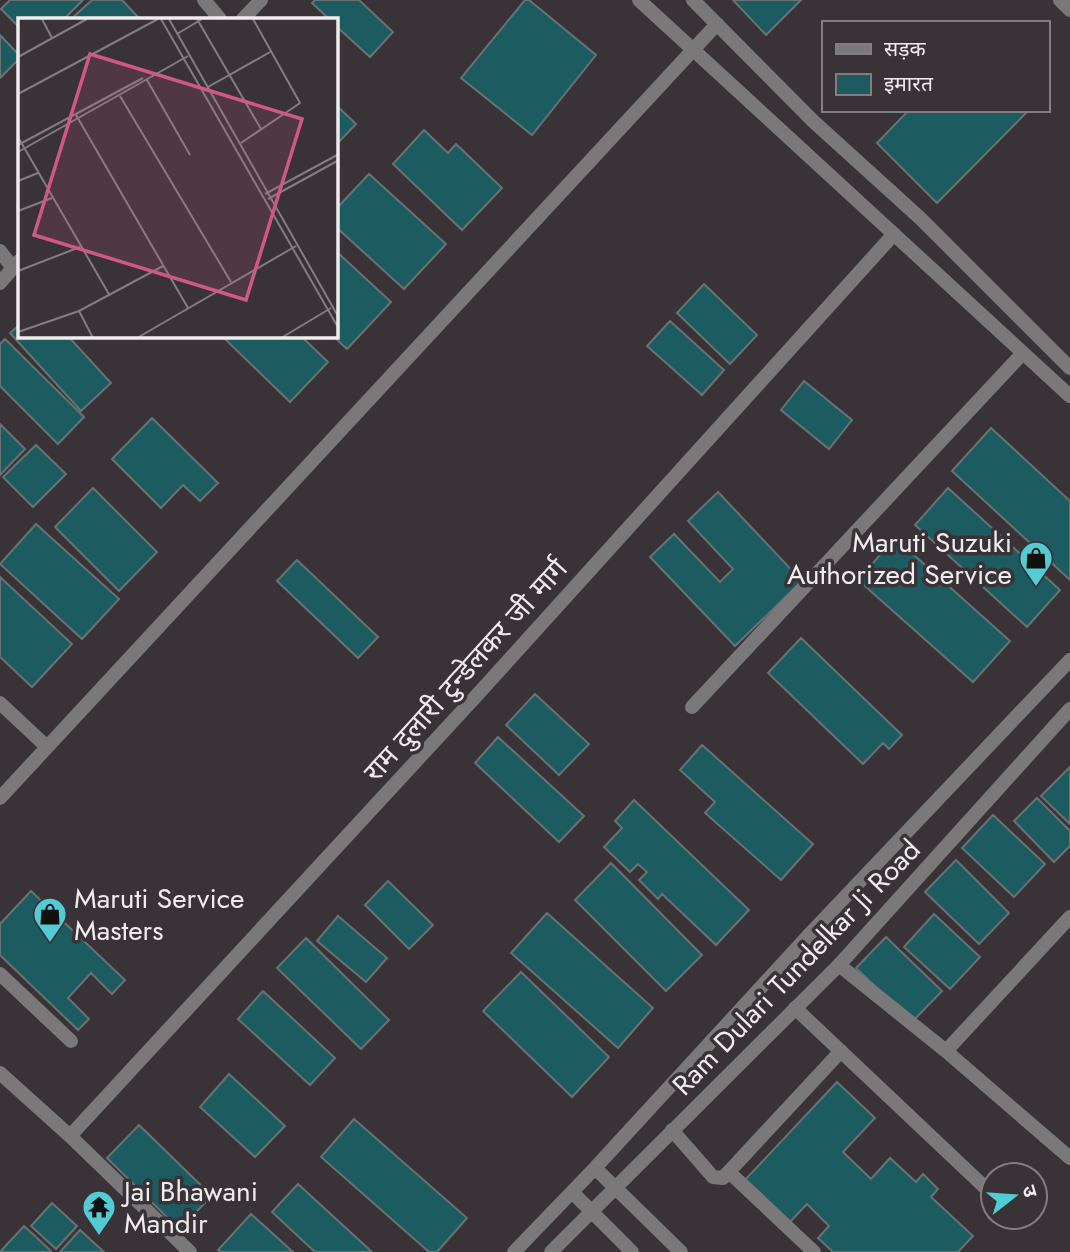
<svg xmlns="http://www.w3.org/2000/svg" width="1070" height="1252" font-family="Jost,'Noto Sans Devanagari',sans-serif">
  <rect width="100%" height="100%" fill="#393337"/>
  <!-- building -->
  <path fill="#1c5c61" stroke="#687273" stroke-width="2" d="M10,0H83L64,19H19V27L1,9Z
    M92,0H122L138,17L136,19H71Z
    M315,0H359L393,32L370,57L336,26V19H329L312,3Z
    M525,0H529L596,55L532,135L461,78Z
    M733,0H801L766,35Z
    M0,35L19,55V59L0,78Z
    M336,105L356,124L336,145Z
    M909,110H1029L937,203L877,143Z
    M424,130L448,153L456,144L502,188L462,230L393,164Z
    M369,174L446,244L404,289L336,227V209Z
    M336,251L391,302L347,349L333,336H336Z
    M704,284L757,335L730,364L677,313Z
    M670,321L724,370L702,395L647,346Z
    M19,325V336H68L111,383L81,411L10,333Z
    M225,336H301L328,362L290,402L224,338Z
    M5,339L84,417L58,444L0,386V344Z
    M804,381L852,420L829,449L781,410Z
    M152,418L218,483L200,501L183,485L161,508L112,459Z
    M0,424L25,449L0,475Z
    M991,428L1070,501V580L952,471Z
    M36,445L66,474L33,507L3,477Z
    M93,488L157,552L119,591L55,527Z
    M948,488L1060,590L1027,627L915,525Z
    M718,492L802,581L735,646L650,557L674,534L720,582L733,569L688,521Z
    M36,524L119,599L82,639L0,564Z
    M895,538L1010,641L973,682L858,580Z
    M297,560L378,637L358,658L277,581Z
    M0,577L72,644L32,687L0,657Z
    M801,638L902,735L889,749L883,743L863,764L768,673Z
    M535,694L589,744L559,775L506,725Z
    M498,737L584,816L559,842L475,763Z
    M702,745L813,844L781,880L705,813L715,802L680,770Z
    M1070,767V824L1041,796Z
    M1037,798L1070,831V846L1054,862L1014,821Z
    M634,800L749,910L716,945L662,894L658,899L639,880L647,872L638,864L630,872L604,847L622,828L615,821Z
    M993,815L1045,864L1014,897L962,848Z
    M956,860L1009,913L979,944L925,892Z
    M611,863L702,955L666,991L575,900Z
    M388,881L433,925L409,949L365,905Z
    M31,891L125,980L112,994L91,973L68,998L89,1019L78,1030L0,955V924Z
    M547,913L653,1008L618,1048L511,953Z
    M934,914L980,957L950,989L904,947Z
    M338,916L387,958L366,982L317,941Z
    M886,937L942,991L912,1022L856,968Z
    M306,938L389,1020L361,1049L277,968Z
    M521,972L609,1057L572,1097L483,1011Z
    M263,991L335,1058L310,1085L238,1019Z
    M229,1074L285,1126L255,1157L200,1107Z
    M837,1082L875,1118L843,1152L871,1179L890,1158L916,1182L923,1174L938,1189L931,1197L973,1236L958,1252H833L818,1238L829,1226L807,1204L789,1223L744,1181Z
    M354,1119L467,1218L437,1252H429L321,1157Z
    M139,1125L212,1196L179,1229L107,1158Z
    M298,1184L372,1252H315L272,1212Z
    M52,1203L77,1226L56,1249L31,1226Z
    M251,1214L293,1252H221L218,1250Z
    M24,1226L51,1251L50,1252H0Z
    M80,1230L104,1252H60Z"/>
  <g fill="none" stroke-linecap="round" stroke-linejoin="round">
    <!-- service -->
    <path stroke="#7b787a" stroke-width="14" d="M0,974L71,1041
      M795,1008L993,1195
      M672,1130L713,1177L723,1178L841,1051
      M729,1172L814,1252"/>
    <!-- minor -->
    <path stroke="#7b787a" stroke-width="14" d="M204,0L220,19
      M1060,0L1070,10
      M243,19L261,0
      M0,251L13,268
      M0,283L19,261
      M0,703L47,747
      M692,707L1023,353
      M0,798L717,24
      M839,965L946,1051L1070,1158
      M946,1051L1070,917
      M0,1073L70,1136L190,1252
      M70,1136L478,694L894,234"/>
    <!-- tertiary -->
    <path stroke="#7b787a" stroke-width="14" d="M639,0L1070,396
      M693,0L813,121L920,218L1070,368
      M595,1168L681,1252
      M572,1192L632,1252
      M514,1252L595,1168L808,936L1070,660
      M551,1252L839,965L1070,709"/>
  </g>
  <!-- icons -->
  <defs>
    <symbol id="shop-pin" viewBox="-11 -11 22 30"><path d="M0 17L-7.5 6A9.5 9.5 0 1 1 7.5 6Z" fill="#51ccd5" stroke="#393337"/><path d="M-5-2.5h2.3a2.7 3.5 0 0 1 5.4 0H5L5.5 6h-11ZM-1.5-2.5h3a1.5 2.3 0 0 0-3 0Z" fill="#111"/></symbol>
    <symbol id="temple-pin" viewBox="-11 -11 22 30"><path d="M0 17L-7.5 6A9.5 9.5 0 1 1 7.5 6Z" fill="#51ccd5" stroke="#393337"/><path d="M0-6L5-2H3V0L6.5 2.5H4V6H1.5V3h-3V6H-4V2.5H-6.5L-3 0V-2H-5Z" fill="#111"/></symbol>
  </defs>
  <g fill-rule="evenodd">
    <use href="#shop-pin" x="1017" y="539" width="38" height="52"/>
    <use href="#shop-pin" x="31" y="895" width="38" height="52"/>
    <use href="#temple-pin" x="80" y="1188" width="38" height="52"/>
  </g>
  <g text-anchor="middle" stroke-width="7" stroke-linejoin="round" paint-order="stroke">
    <!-- poi labels -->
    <g font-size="28" fill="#f0ecee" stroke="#393337" text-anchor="start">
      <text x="1012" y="552" text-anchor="end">Maruti Suzuki<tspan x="1012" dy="32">Authorized Service</tspan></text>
      <text x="74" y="908">Maruti Service<tspan x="74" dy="32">Masters</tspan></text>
      <text x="124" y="1201">Jai Bhawani<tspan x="124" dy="32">Mandir</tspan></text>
    </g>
    <!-- street labels -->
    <g font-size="28" fill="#f0ecee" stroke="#393337">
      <text transform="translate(465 670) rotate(-48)" y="10">राम दुलारी टुन्डेलकर जी मार्ग</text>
      <text transform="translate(796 967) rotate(-46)" y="10">Ram Dulari Tundelkar Ji Road</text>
    </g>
  </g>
  <!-- overview -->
  <g transform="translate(18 18)">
    <rect width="320" height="320" fill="#393337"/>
    <path fill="none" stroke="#827d80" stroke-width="2" d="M24,1L34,20M143,1L321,311M151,1L321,300M179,1L243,111M159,16L184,1M0,39L69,1M129,62L172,137M190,69L254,33M0,76L140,1M102,78L213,264M58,97L170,290M0,119L92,278M223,125L282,85L235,1M0,127L125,60M0,134L170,38M0,163L20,155M247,176L321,136M250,181L321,142M0,193L34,180M0,253L62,229M61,293L75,320M0,314L61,293L145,248M119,320L278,228M263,320L313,290"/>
    <path fill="#d05887" fill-opacity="0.15" stroke="#d05887" stroke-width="3.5" d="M72,36L284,101L228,282L16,217Z"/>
    <rect width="320" height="320" fill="none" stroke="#f0ecee" stroke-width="3.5"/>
  </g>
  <!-- legend -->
  <rect x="822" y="21" width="228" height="91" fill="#393337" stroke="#827d80" stroke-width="2"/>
  <rect x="836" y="44" width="35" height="10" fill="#7b787a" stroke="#827d80" stroke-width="2"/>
  <text x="884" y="56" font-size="21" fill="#f0ecee">सड़क</text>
  <rect x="836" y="74" width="35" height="21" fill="#1c5c61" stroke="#827d80" stroke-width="2"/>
  <text x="884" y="91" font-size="21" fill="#f0ecee">इमारत</text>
  <!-- north arrow -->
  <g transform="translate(1014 1196) rotate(73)"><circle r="33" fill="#393337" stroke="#827d80" stroke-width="2"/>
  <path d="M0-5L12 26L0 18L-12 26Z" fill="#51ccd5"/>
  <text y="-10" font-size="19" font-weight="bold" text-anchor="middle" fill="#f0ecee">उ</text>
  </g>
</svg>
